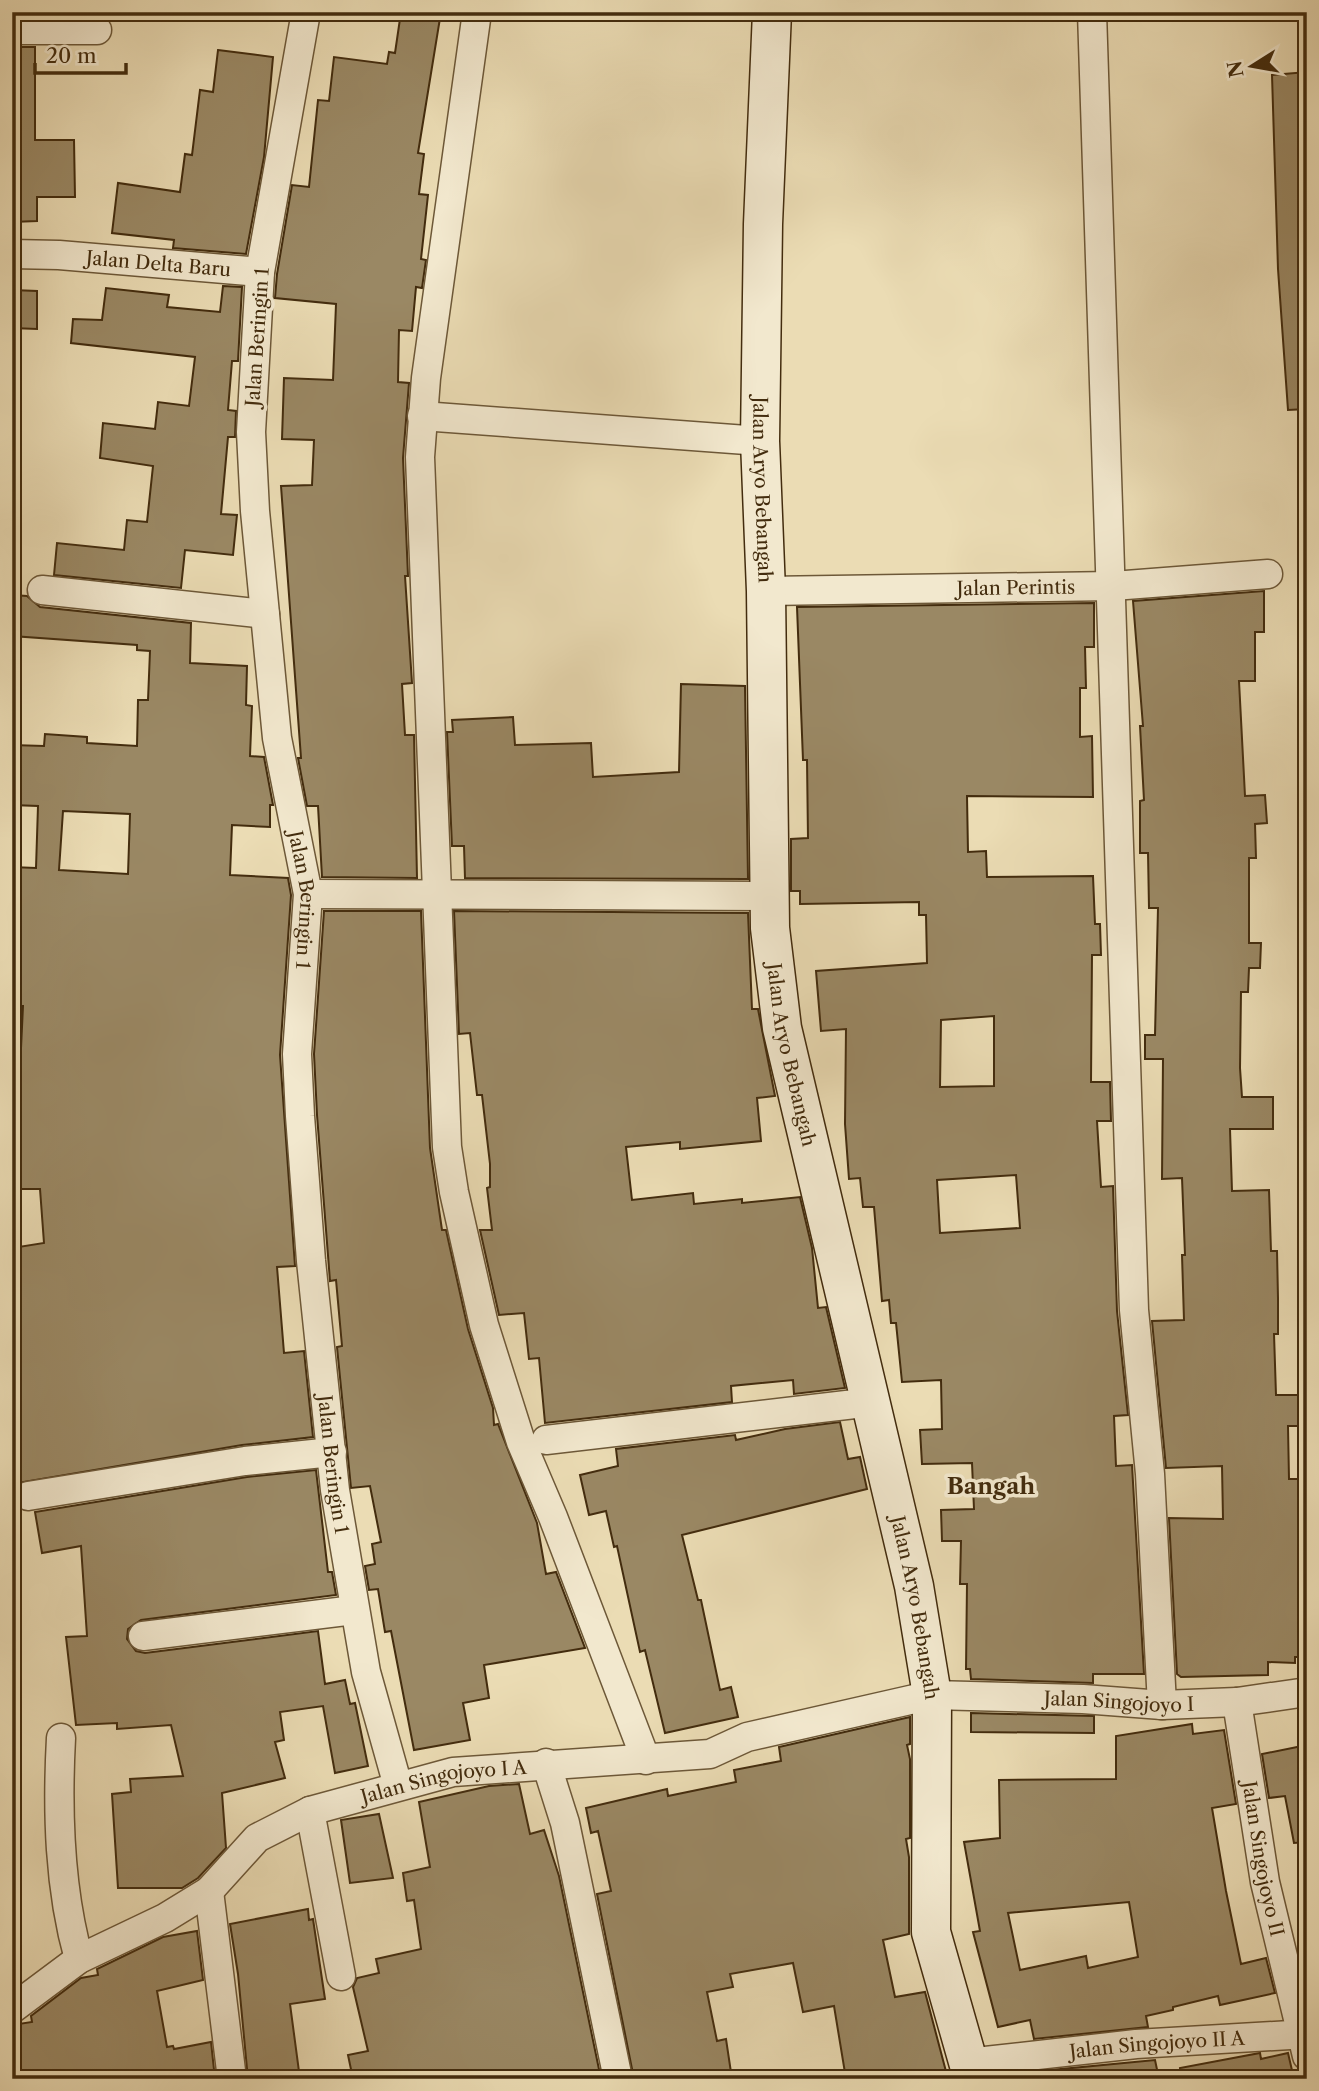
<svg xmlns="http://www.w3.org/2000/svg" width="1319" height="2091" font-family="'Libre Caslon Text',serif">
  <rect width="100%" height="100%" fill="#ebdcb4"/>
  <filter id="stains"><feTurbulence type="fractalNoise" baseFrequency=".00286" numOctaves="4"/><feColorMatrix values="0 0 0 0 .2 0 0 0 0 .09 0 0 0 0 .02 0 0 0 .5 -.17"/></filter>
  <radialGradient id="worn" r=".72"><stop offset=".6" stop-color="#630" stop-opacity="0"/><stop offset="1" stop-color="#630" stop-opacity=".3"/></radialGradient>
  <!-- building -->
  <path fill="#9a8864" stroke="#432c0e" stroke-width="2" fill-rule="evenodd" d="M401,12H441L418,153L424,154L419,194L428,195L421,259L426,260L422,288L416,287L412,331L399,330L398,382L409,383L403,458L408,576H405L412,683L402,684L405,735H414L417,878L322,877L318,806H307L298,758H301L281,486L312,485L314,440L282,439L284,378L333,380L336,304L275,298L277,274L292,185L309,187L318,100L329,101L334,57L387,64L389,52L395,53Z
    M12,47H35V140H74L75,197H37V221L12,222Z
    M218,50L273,57L264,157L246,254L173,248L174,240L112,233L118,183L180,192L185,154L192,155L200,90L213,92Z
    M1307,72V409L1288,410L1278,269L1272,75Z
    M223,286L242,287L238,361H232L228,410L236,411L235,437H228L221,514L237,515L233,555L185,550L181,588L54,575L57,543L124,550L127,520L147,522L153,466L100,458L103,423L155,429L158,402L189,406L195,357L71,343L73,319L102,320L106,288L169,295L167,307L220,312Z
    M12,290L37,291V329L12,328Z
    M1264,591V632H1255V681H1239L1245,796L1265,795L1267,823L1255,824L1256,858H1249V943H1261L1260,968H1249L1248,992H1241L1240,1068L1242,1097H1273V1129H1230L1232,1191L1269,1190L1271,1251H1277L1278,1298V1334H1274L1276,1395H1307V1426H1288L1289,1479H1307V1657H1295V1663L1268,1662V1675L1181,1677L1177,1674L1169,1518L1223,1519L1222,1466L1166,1468L1152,1321L1184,1320L1182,1255H1185L1182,1178L1162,1179L1163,1059H1145V1035H1155L1158,908H1149L1148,853H1140V801L1144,800L1140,726H1143L1133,601Z
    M12,595L27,596L40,607L191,623L190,663L247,666L246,705L252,706L250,756L264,757L273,805H270V827L232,825L230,875L288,878L291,895L280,1055L295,1266L277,1267L284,1353L304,1351L313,1437L242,1445L18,1483L12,1455V1389L17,1388L12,1355V1248L44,1243L40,1189H12V1111H18L23,1006H12V867L36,868L38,806L12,805V745L44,746L45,734L87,737V743L137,746L138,700H148L150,651L137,650V645L12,636ZM63,811L130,814L128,874L59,870Z
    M1094,603V647H1085L1086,688H1080V737L1092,736L1093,797L967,796L968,852L986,851L987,877L1093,876L1095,924H1100L1101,955H1092L1091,1082H1110L1111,1121H1097L1101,1187L1113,1186L1117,1311L1128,1415L1114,1416L1116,1466L1132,1465L1144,1674H1093V1683L971,1679L970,1669H966L967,1584H960L961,1541H942L941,1510L974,1509L972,1463L922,1464L920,1430L942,1429L941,1380L902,1382L896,1323H891L889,1300L882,1301L874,1207H863L860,1178L849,1179L845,1124L846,1029L821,1031L816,971L927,963L926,915H919V902L800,904V891H791V839L808,838L807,760H803L797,607ZM994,1016V1086L940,1087L941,1020ZM1016,1175L1020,1228L940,1233L937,1180Z
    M681,684L745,686L748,879L465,878L464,846H452L447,732H453L452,720L513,717L515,745L591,743L593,777L679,772Z
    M324,911H421L430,1148L442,1230H446L468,1329L493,1408L494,1425L498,1424L537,1523L546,1574L556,1572L585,1648L484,1665L489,1698L463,1703L470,1740L414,1750L391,1631L385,1632L378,1589L369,1590L365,1566L375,1564L372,1544L381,1542L370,1486L351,1488L337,1347L342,1346L336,1280L330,1281L317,1115L314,1054Z
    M454,911L748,913L752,1009H758L775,1096L757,1098L761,1141L680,1149V1142L626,1147L632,1200L693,1193L694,1204L742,1199V1203L800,1197L812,1248L818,1308L826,1307L845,1388L794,1394L793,1380L731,1386L732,1402L545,1423L539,1358L529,1359L524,1313L499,1315L480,1230H492L487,1188L490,1187V1164L482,1095H477L470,1033L459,1034Z
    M840,1422L848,1459L860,1457L867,1489L682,1535L698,1600H701L720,1690L731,1687L738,1717L665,1733L645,1650L640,1652L617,1546L614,1547L606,1511L589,1515L580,1475L618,1466L616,1449L735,1435L736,1440L785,1429Z
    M316,1470L328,1572H332L336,1595L141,1620L128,1629L127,1639L136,1651L145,1653L318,1631L325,1684L345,1680L350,1704L355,1703L368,1766L335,1773L323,1706L280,1712L284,1740L275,1742L285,1778L222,1793L226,1848L198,1878L182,1888H118L112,1794L131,1792L130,1779L183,1776L171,1725L117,1729V1723L76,1725L66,1637L87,1636L81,1546L42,1553L35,1512L247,1477Z
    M971,1713L1094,1716V1733L971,1732Z
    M910,1717V1744L907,1745L910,1759V1838L906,1839L909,1857V1934L883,1940L895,1997L925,1992L948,2079H846L834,2006L803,2012L793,1963L730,1974L733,1987L707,1992L717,2041L726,2039L732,2079H634L597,1894L611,1891L598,1831L591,1833L586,1808L667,1789L668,1796L736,1782L734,1770L781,1761L779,1747Z
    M1192,1724L1193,1734L1224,1730L1236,1804L1212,1808L1226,1891L1241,1964L1266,1958L1275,1993L1220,2005L1218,1996L1173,2007V2010L1146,2016L1148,2027L1034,2039L1030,2020L998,2027L973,1932L980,1931L964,1842L1000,1838L999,1780L1116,1779V1736ZM1129,1902L1138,1957L1088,1968L1086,1956L1020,1970L1008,1913Z
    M1307,1745V1842L1294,1843L1285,1796L1269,1798L1262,1754Z
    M519,1784L530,1834L544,1830L559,1876L601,2079H353L348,2055L368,2051L353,1987L357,1978L379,1973L376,1959L421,1949L414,1900L407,1901L403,1873L430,1867L419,1802L489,1786Z
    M379,1814L393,1878L350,1883L341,1820Z
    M308,1909L309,1920L313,1919L325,1999L290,2004L300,2079H248L238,1974L230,1924Z
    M197,1931L203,1980L157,1991L167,2047L173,2046L174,2049L211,2042L215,2079H12V2025L32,2022L31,2016L81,1978L98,1975L97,1969L163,1937Z
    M1260,2053L1261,2059L1288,2053L1294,2079H1181L1180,2068Z
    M1155,2060L1159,2079H1043L1041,2071Z"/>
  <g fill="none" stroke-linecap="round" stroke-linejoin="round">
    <defs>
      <g id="street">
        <path id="s1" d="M306,12L260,272L251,432L255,511L277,738L308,894L297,1054L300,1116L311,1261L335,1490L366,1672L398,1786"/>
        <path d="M477,12L426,378L420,457L447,1147L454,1192L484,1325L521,1442L553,1517L646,1760"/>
        <path d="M1092,12L1134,1310L1150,1474L1162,1705"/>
        <path d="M12,30H97"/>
        <path id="s2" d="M12,254L59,255L260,272"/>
        <path d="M422,416L760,441"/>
        <path d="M42,590L265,614"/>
        <path id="s3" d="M766,591L1113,586L1268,574"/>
        <path d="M308,894L770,896"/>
        <path d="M546,1440L872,1402"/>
        <path d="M28,1496L245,1461L332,1452"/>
        <path d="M143,1636L354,1610"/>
        <path id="s4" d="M1237,1702L1265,1882L1307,2056"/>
        <path d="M61,1738C57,1812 59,1888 79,1959"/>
        <path d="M546,1763L565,1823L618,2079"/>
        <path d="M310,1811L341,1976"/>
        <path d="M209,1891L232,2079"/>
        <path id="s5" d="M12,2009L79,1959L165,1918L209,1891L257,1838L310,1811L453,1772L710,1754L747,1737L932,1695L1083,1699L1162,1705L1237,1702L1307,1692"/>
        <path id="s6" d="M967,2063L1136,2044L1307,2034"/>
      </g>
      <g id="secondary">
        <path id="s7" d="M772,12L763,224L760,441L766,591L770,928L782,1028L914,1586L932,1695L931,1932L973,2079"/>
      </g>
    </defs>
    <!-- street casing -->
    <use href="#street" stroke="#6d5838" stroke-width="31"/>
    <!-- secondary casing -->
    <use href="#secondary" stroke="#432c0e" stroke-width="41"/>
    <!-- street -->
    <use href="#street" stroke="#f2e8ce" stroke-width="28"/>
    <!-- secondary -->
    <use href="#secondary" stroke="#f2e8ce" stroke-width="38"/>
  </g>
  <g text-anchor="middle" stroke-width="7" stroke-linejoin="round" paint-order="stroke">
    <!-- street labels -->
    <g font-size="19" fill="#432c0e" stroke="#f2e8ce">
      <text dy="7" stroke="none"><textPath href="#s2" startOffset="147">Jalan Delta Baru</textPath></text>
      <text transform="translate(257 337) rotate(-86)" y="7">Jalan Beringin 1</text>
      <text dy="7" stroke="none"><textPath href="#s7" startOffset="478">Jalan Aryo Bebangah</textPath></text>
      <text dy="7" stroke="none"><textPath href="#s3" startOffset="250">Jalan Perintis</textPath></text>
      <text dy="7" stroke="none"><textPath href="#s1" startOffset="896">Jalan Beringin 1</textPath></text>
      <text dy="7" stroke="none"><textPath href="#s7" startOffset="1045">Jalan Aryo Bebangah</textPath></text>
      <text dy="7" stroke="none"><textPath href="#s1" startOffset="1463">Jalan Beringin 1</textPath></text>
      <text dy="7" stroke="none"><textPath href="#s7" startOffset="1612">Jalan Aryo Bebangah</textPath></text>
      <text dy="7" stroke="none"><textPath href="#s5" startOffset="1185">Jalan Singojoyo I</textPath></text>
      <text dy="7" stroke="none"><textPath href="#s5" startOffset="499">Jalan Singojoyo I A</textPath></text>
      <text dy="7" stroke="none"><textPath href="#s4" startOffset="159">Jalan Singojoyo II</textPath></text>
      <text dy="7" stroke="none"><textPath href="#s6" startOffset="191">Jalan Singojoyo II A</textPath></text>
    </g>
    <!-- quarter labels -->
    <g font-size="23" font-weight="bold" fill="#432c0e" stroke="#f2e8ce">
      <text x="991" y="1494">Bangah</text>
    </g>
  </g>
  <!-- margin -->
  <rect width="1319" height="2091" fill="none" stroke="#ebdcb4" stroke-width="42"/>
  <rect x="14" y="14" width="1291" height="2063" fill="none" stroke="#432c0e" stroke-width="3.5"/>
  <rect x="21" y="21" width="1277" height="2049" fill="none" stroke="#432c0e" stroke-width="2"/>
  <!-- north arrow -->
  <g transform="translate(1252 66) rotate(259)" stroke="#f2e8ce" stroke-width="5" paint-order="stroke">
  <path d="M0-5L12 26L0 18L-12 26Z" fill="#432c0e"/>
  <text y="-10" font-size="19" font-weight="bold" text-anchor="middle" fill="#432c0e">N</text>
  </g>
  <!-- scale -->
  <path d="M35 63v10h91v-10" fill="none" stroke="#432c0e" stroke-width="3.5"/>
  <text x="46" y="63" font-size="21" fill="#432c0e" stroke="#f2e8ce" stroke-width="5" paint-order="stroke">20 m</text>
  <rect width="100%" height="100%" filter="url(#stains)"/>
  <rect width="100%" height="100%" fill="url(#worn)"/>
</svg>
